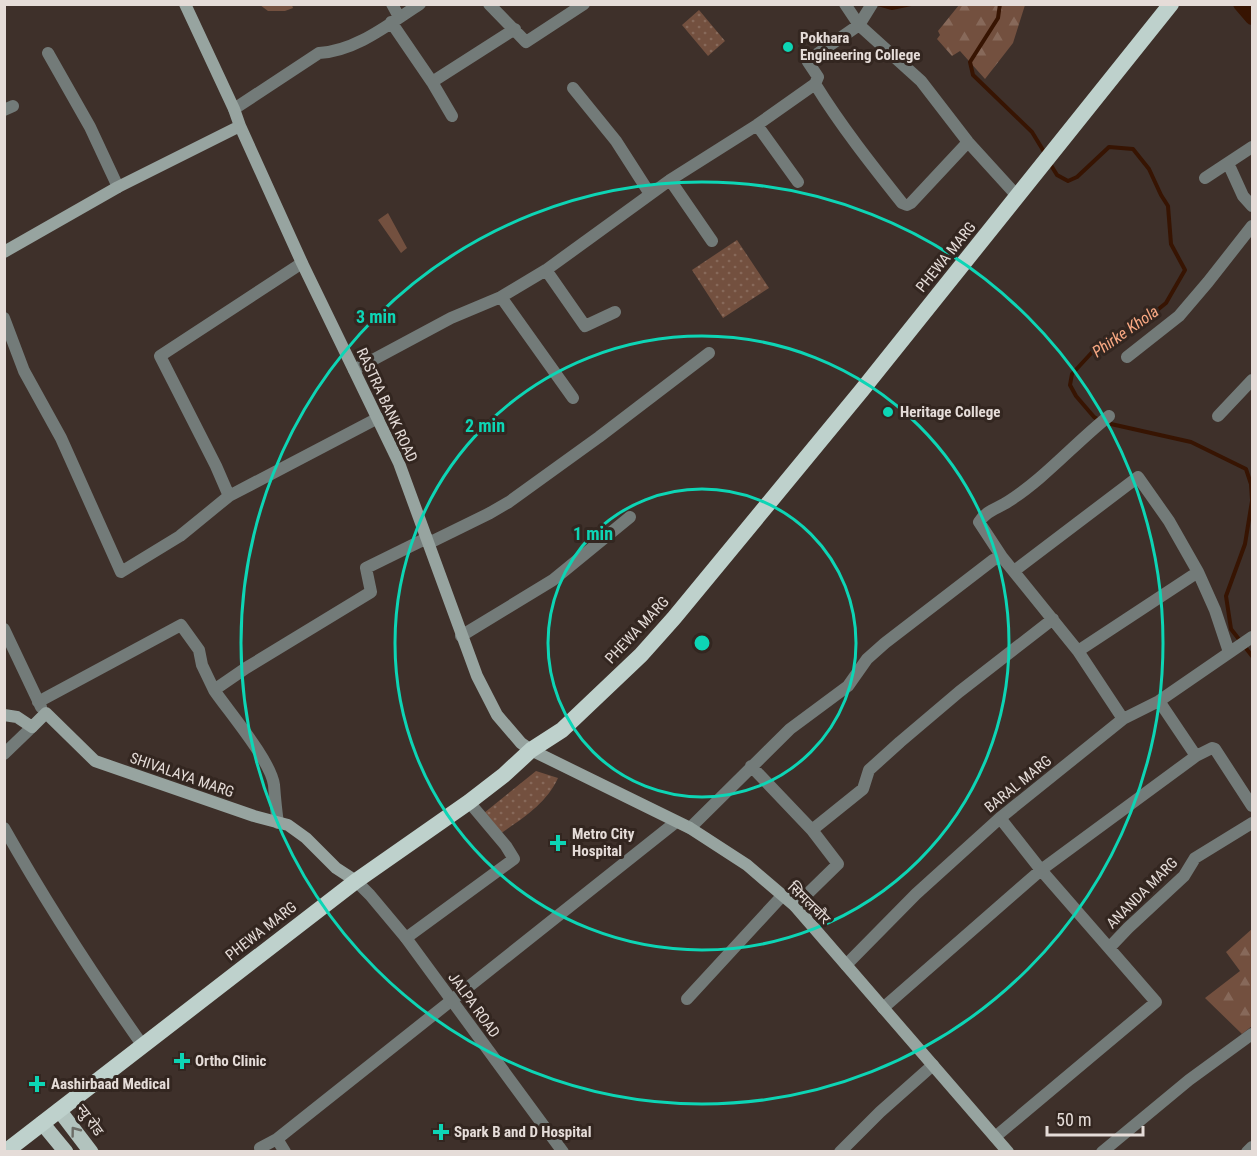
<svg xmlns="http://www.w3.org/2000/svg" width="1257" height="1156" font-family="'Roboto Condensed','Noto Sans Devanagari',sans-serif">
  <defs>
    <pattern id="forest-firs" width="22" height="20" patternUnits="userSpaceOnUse" patternTransform="scale(1.5)"><rect width="22" height="20" fill="#73503f"/><path d="M5 1l3.5 6h-7zM16 11l3.5 6h-7z" fill="#87695a"/></pattern>
    <pattern id="park-dots" width="8" height="8" patternUnits="userSpaceOnUse" patternTransform="scale(1.5)"><rect width="8" height="8" fill="#73503f"/><path d="M2 2h.1M6 6h.1" fill="none" stroke="#87695a" stroke-width="1.8" stroke-linecap="round"/></pattern>
  </defs>
  <rect width="100%" height="100%" fill="#3e302a"/>
  <!-- grass -->
  <path fill="#73503f" d="M260,5H292L293,8L285,11H268Z
    M388,213L407,248L401,253L378,220Z"/>
  <!-- forest -->
  <path fill="url(#forest-firs)" d="M959,5H1025L1013,43L985,79L960,51L952,56L937,39L940,35L938,31Z
    M1252,929V1026L1242,1034L1205,998L1240,971L1226,952Z"/>
  <!-- park -->
  <path fill="url(#park-dots)" d="M699,10L725,41L708,56L682,25Z
    M737,240L769,288L723,318L692,270Z
    M536,771L558,778C546,804 523,818 500,834L484,813Z"/>
  <g fill="none" stroke-linecap="round" stroke-linejoin="round">
    <!-- stream -->
    <path stroke="#371402" stroke-width="4" d="M878,4L892,8L911,4
      M1000,4L998,18L970,62L973,75L1032,132L1046,155
      M1049,162L1057,175L1068,181L1077,177L1109,147L1133,149L1149,169L1161,195L1168,206L1171,244L1185,270L1166,303L1150,316L1114,339L1096,348L1072,374L1070,385L1076,396L1094,417L1102,422L1191,442L1246,469L1251,484L1252,500
      M1252,501L1245,544L1226,596L1231,629L1252,656"/>
    <!-- canal -->
    <path stroke="#371402" stroke-width="14" d="M1240,4L1252,18"/>
    <!-- minor -->
    <path stroke="#737b79" stroke-width="12" d="M392,4L399,17
      M489,4L526,42L584,4
      M845,4L859,25L921,81L968,142L1018,197
      M391,22L432,82L452,116
      M48,53L90,127L118,187
      M432,82L515,29
      M815,84C841,126 871,164 902,203L907,205L911,203L968,142
      M573,88L616,141L650,194
      M234,109L319,53C356,51 389,24 420,4
      M4,110L13,106
      M757,125L798,182
      M1228,163L1243,196L1252,206
      M1205,178L1252,147
      M670,180L712,241
      M546,270L585,326L615,312
      M501,297L573,398
      M4,318L24,371L61,438L121,572L180,536L229,496L378,418
      M1127,357L1179,316L1208,282L1252,226
      M354,370L451,318L501,297L546,270L670,180L757,125L815,84L818,77L808,62L810,59L859,25L872,4
      M1218,416L1252,380
      M229,496L216,466L160,356L302,263
      M429,543L490,513L509,502L599,437L709,353
      M1002,557L979,522C987,510 997,509 1009,501C1045,478 1075,443 1109,416
      M1014,571L1138,477L1169,521L1198,572
      M4,629L41,707
      M461,636L553,580L630,517
      M1078,651L1198,572L1215,610L1229,652
      M38,702L181,625L199,650L202,665L214,690
      M4,754L32,727
      M1196,756L1212,748L1215,749L1252,806
      M751,766L812,830L838,864L795,906
      M1000,818L1041,870L1109,948L1128,928L1184,876L1195,858L1252,823
      M278,823C276,810 275,798 274,785C271,761 229,712 214,690L246,668L371,592L366,568L427,538
      M4,828C47,904 93,975 143,1046
      M690,828L790,729L848,686L867,659L885,643L993,560L1002,557L1078,651L1123,719
      M812,830L863,789L869,770L900,742L959,692L1053,619
      M406,938L514,859L506,846L469,802
      M846,965L916,894L1000,818L1123,719L1159,701L1252,637
      M687,999L782,896
      M883,1008L1041,870L1196,756L1159,701
      M995,1137L1156,1002L1109,948
      M277,1139L285,1152
      M260,1148L277,1139L676,822
      M840,1152L880,1112L933,1065
      M1102,1152L1189,1080L1252,1034
      M1247,1152L1252,1147"/>
    <!-- tertiary -->
    <path stroke="#737b79" stroke-width="12" d="M356,881L370,895L406,938L563,1152"/>
    <!-- secondary -->
    <path stroke="#97a4a0" stroke-width="12" d="M185,4L234,109L240,126L302,263L399,463L477,676L497,715L521,743L531,750L690,828L747,865L795,906L1008,1152
      M4,252L118,187L240,126
      M4,715L17,717L32,727L46,713L95,761L254,816L288,825L306,838L336,868L356,881"/>
    <!-- primary -->
    <path stroke="#b2c3be" stroke-width="15" d="M59,1110L91,1152
      M42,1123L66,1152"/>
    <!-- trunk -->
    <path stroke="#bed1cc" stroke-width="16" d="M5,1152L356,881L469,802L504,775L531,750L562,730L641,655L674,618L862,390L1171,4"/>
  </g>
  <!-- one-way arrows -->
  <defs><path id="oneway-chevron" d="M-2-3.5L2.5 0L-2 3.5" fill="none" stroke-width="1.6" stroke-linecap="round" stroke-linejoin="round" transform="scale(1.5)"/></defs>
  <use stroke="#6c6d67" href="#oneway-chevron" transform="translate(75 1131) rotate(-127)"/>
  <!-- distance rings -->
  <g fill="none" stroke="#0dd5b5" stroke-width="3">
    <circle cx="702" cy="643" r="154"/>
    <circle cx="702" cy="643" r="307"/>
    <circle cx="702" cy="643" r="461"/>
  </g>
  <!-- markers -->
  <g fill="#0dd5b5" stroke="#332620" stroke-width="2">
    <circle cx="788" cy="47" r="6"/>
    <circle cx="888" cy="412" r="6"/>
    <path d="M555 834h6v6h6v6h-6v6h-6v-6h-6v-6h6z"/>
    <path d="M179 1052h6v6h6v6h-6v6h-6v-6h-6v-6h6z"/>
    <path d="M34 1075h6v6h6v6h-6v6h-6v-6h-6v-6h6z"/>
    <path d="M438 1123h6v6h6v6h-6v6h-6v-6h-6v-6h6z"/>
  </g>
  <g text-anchor="middle" stroke-width="6" stroke-linejoin="round" paint-order="stroke">
    <!-- poi labels -->
    <g font-size="15" font-weight="bold" fill="#e5dcd8" stroke="#332620" text-anchor="start">
      <text x="800" y="43">Pokhara<tspan x="800" dy="17">Engineering College</tspan></text>
      <text x="900" y="417">Heritage College</text>
      <text x="572" y="839">Metro City<tspan x="572" dy="17">Hospital</tspan></text>
      <text x="195" y="1066">Ortho Clinic</text>
      <text x="51" y="1089">Aashirbaad Medical</text>
      <text x="454" y="1137">Spark B and D Hospital</text>
    </g>
    <!-- street labels -->
    <g font-size="15" fill="#e5dcd8" stroke="#332620">
      <text transform="translate(946 257) rotate(-51)" y="5">PHEWA MARG</text>
      <text transform="translate(387 405) rotate(65)" y="5">RASTRA BANK ROAD</text>
      <text transform="translate(637 630) rotate(-47)" y="5">PHEWA MARG</text>
      <text transform="translate(182 775) rotate(19)" y="5">SHIVALAYA MARG</text>
      <text transform="translate(1018 784) rotate(-39)" y="5">BARAL MARG</text>
      <text transform="translate(1142 893) rotate(-45)" y="5">ANANDA MARG</text>
      <text transform="translate(809 903) rotate(45)" y="5">सिमलचौर</text>
      <text transform="translate(261 931) rotate(-38)" y="5">PHEWA MARG</text>
      <text transform="translate(474 1005) rotate(54)" y="5">JALPA ROAD</text>
      <text transform="translate(90 1120) rotate(53)" y="5">न्यु रोड</text>
    </g>
    <!-- water labels -->
    <g font-size="16" font-style="italic" fill="#faa983" stroke="#332620">
      <text transform="translate(1125 331) rotate(-35)" y="6">Phirke Khola</text>
    </g>
  </g>
  <circle cx="702" cy="643" r="9" fill="#0dd5b5" stroke="#332620" stroke-width="3"/>
  <g font-size="18" text-anchor="middle" font-weight="bold" fill="#0dd5b5" stroke="#332620" stroke-width="6" stroke-linejoin="round" paint-order="stroke">
    <text x="376" y="323">3 min</text>
    <text x="485" y="432">2 min</text>
    <text x="593" y="540">1 min</text>
  </g>
  <!-- border -->
  <rect width="1257" height="1156" fill="none" stroke="#e5dcd8" stroke-width="12"/>
  <!-- scale -->
  <path d="M1047 1126v9h96v-9" fill="none" stroke="#e5dcd8" stroke-width="3"/>
  <text x="1056" y="1126" font-size="18" fill="#e5dcd8" stroke="#332620" stroke-width="4.5" paint-order="stroke">50 m</text>
</svg>
